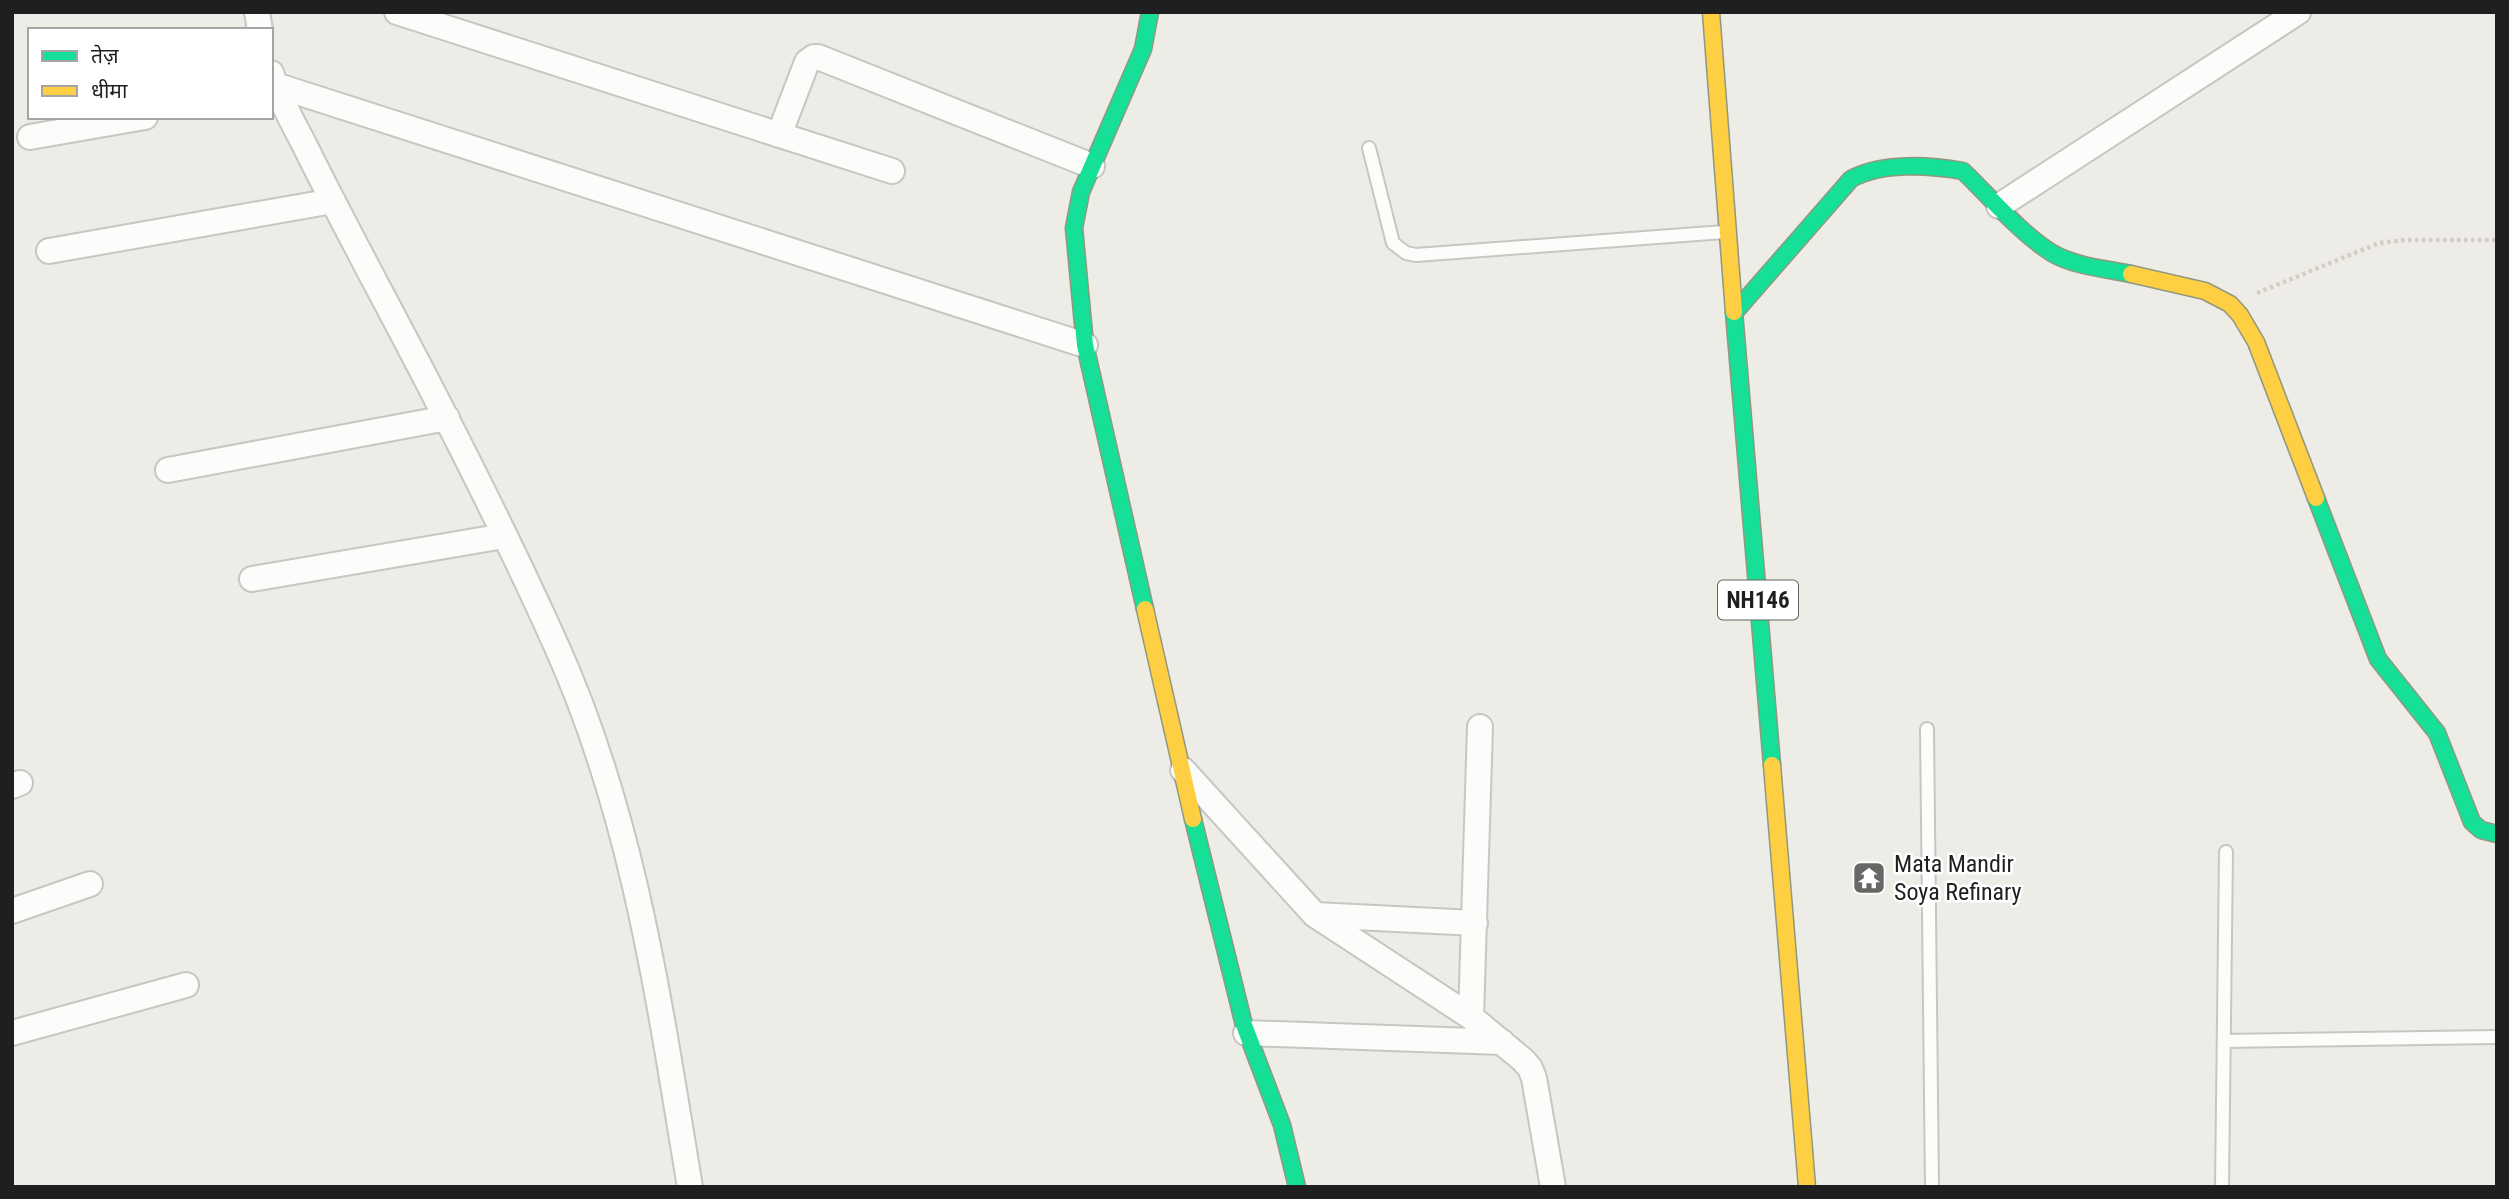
<svg xmlns="http://www.w3.org/2000/svg" width="2509" height="1199" font-family="'Roboto Condensed','Noto Sans Devanagari',sans-serif">
  <rect width="100%" height="100%" fill="#edece7"/>
  <g fill="none" stroke-linecap="round" stroke-linejoin="round">
    <defs>
      <path id="lane" d="M1369,148L1393,243L1406,253L1416,255L1724,232
        M1927,729L1932,1187
        M2224,1041L2497,1037
        M2222,1187L2226,852"/>
      <path id="street" d="M257,12L260,30
        M397,12L892,171
        M271,73C279,98 292,121 304,144C326,189 350,234 373,278C437,398 500,520 556,645C634,818 659,1001 690,1187
        M275,85L1085,345
        M779,135L807,62L814,57H818L1092,166
        M30,137L145,117
        M1999,206L2298,12
        M49,251L333,201
        M168,470L447,418
        M252,579L504,536
        M1183,770L1315,915L1471,1017L1523,1060L1530,1068L1534,1078L1553,1187
        M12,786L20,783
        M12,911L90,884
        M1315,915L1475,923
        M1471,1017L1480,727
        M12,1033L186,985
        M1246,1033L1502,1042"/>
      <path id="fast" d="M1734,312L1772,765
        M1734,313L1851,179C1882,162 1929,165 1963,171C1991,198 2019,232 2052,253C2074,266 2106,269 2131,274
        M2316,498L2378,659L2437,733L2472,822L2481,830L2497,834
        M1145,609L1085,345L1074,228L1081,192L1143,49L1150,12
        M1193,819L1244,1025L1282,1125L1297,1187"/>
      <path id="slow" d="M1711,12L1734,312
        M2131,274L2205,291L2230,304L2240,315L2256,342L2316,498
        M1145,609L1193,819
        M1772,765L1807,1187"/>
    </defs>
    <!-- lane casing -->
    <use href="#lane" stroke="#c6c6c3" stroke-width="16"/>
    <!-- street casing -->
    <use href="#street" stroke="#c6c6c3" stroke-width="28"/>
    <!-- fast casing -->
    <use href="#fast" stroke="#91987e" stroke-width="19"/>
    <!-- slow casing -->
    <use href="#slow" stroke="#91987e" stroke-width="19"/>
    <!-- path -->
    <path stroke="#d7cbc7" stroke-width="4.5" stroke-dasharray="3.5 3.5" stroke-linecap="butt" d="M2257,293L2379,243L2405,240H2497"/>
    <!-- lane -->
    <use href="#lane" stroke="#fcfcfb" stroke-width="12"/>
    <!-- street -->
    <use href="#street" stroke="#fcfcfb" stroke-width="24"/>
    <!-- fast -->
    <use href="#fast" stroke="#16e098" stroke-width="16"/>
    <!-- slow -->
    <use href="#slow" stroke="#ffcf43" stroke-width="16"/>
  </g>
  <!-- icons -->
  <defs>
    <symbol id="temple-square" viewBox="-11 -11 22 22"><rect x="-9" y="-9" width="18" height="18" rx="4" fill="#676765" stroke="#fff"/><path d="M0-6L5-2H3V0L6.5 2.5H4V6H1.5V3h-3V6H-4V2.5H-6.5L-3 0V-2H-5Z" fill="#fff"/></symbol>
  </defs>
  <g fill-rule="evenodd">
    <use href="#temple-square" x="1850" y="859" width="38" height="38"/>
  </g>
  <g text-anchor="middle" stroke-width="5" stroke-linejoin="round" paint-order="stroke">
    <!-- shield labels -->
    <rect fill="#fff" stroke="#626262" stroke-width="2" x="1718" y="580.5" width="80" height="39" rx="5"/>
    <g font-size="23" font-weight="bold" fill="#1f1f1f">
      <text x="1758" y="608">NH146</text>
    </g>
    <!-- poi labels -->
    <g font-size="24" fill="#1f1f1f" stroke="#fff" text-anchor="start">
      <text x="1894" y="872">Mata Mandir<tspan x="1894" dy="28">Soya Refinary</tspan></text>
    </g>
  </g>
  <!-- border -->
  <rect width="2509" height="1199" fill="none" stroke="#1f1f1f" stroke-width="28"/>
  <!-- legend -->
  <rect x="28" y="28" width="245" height="91" fill="#ffffff" stroke="#a5a5a5" stroke-width="2"/>
  <rect x="42" y="51" width="35" height="10" fill="#16e098" stroke="#a5a5a5" stroke-width="2"/>
  <text x="91" y="63" font-size="21" fill="#1f1f1f">तेज़</text>
  <rect x="42" y="86" width="35" height="10" fill="#ffcf43" stroke="#a5a5a5" stroke-width="2"/>
  <text x="91" y="98" font-size="21" fill="#1f1f1f">धीमा</text>
</svg>
